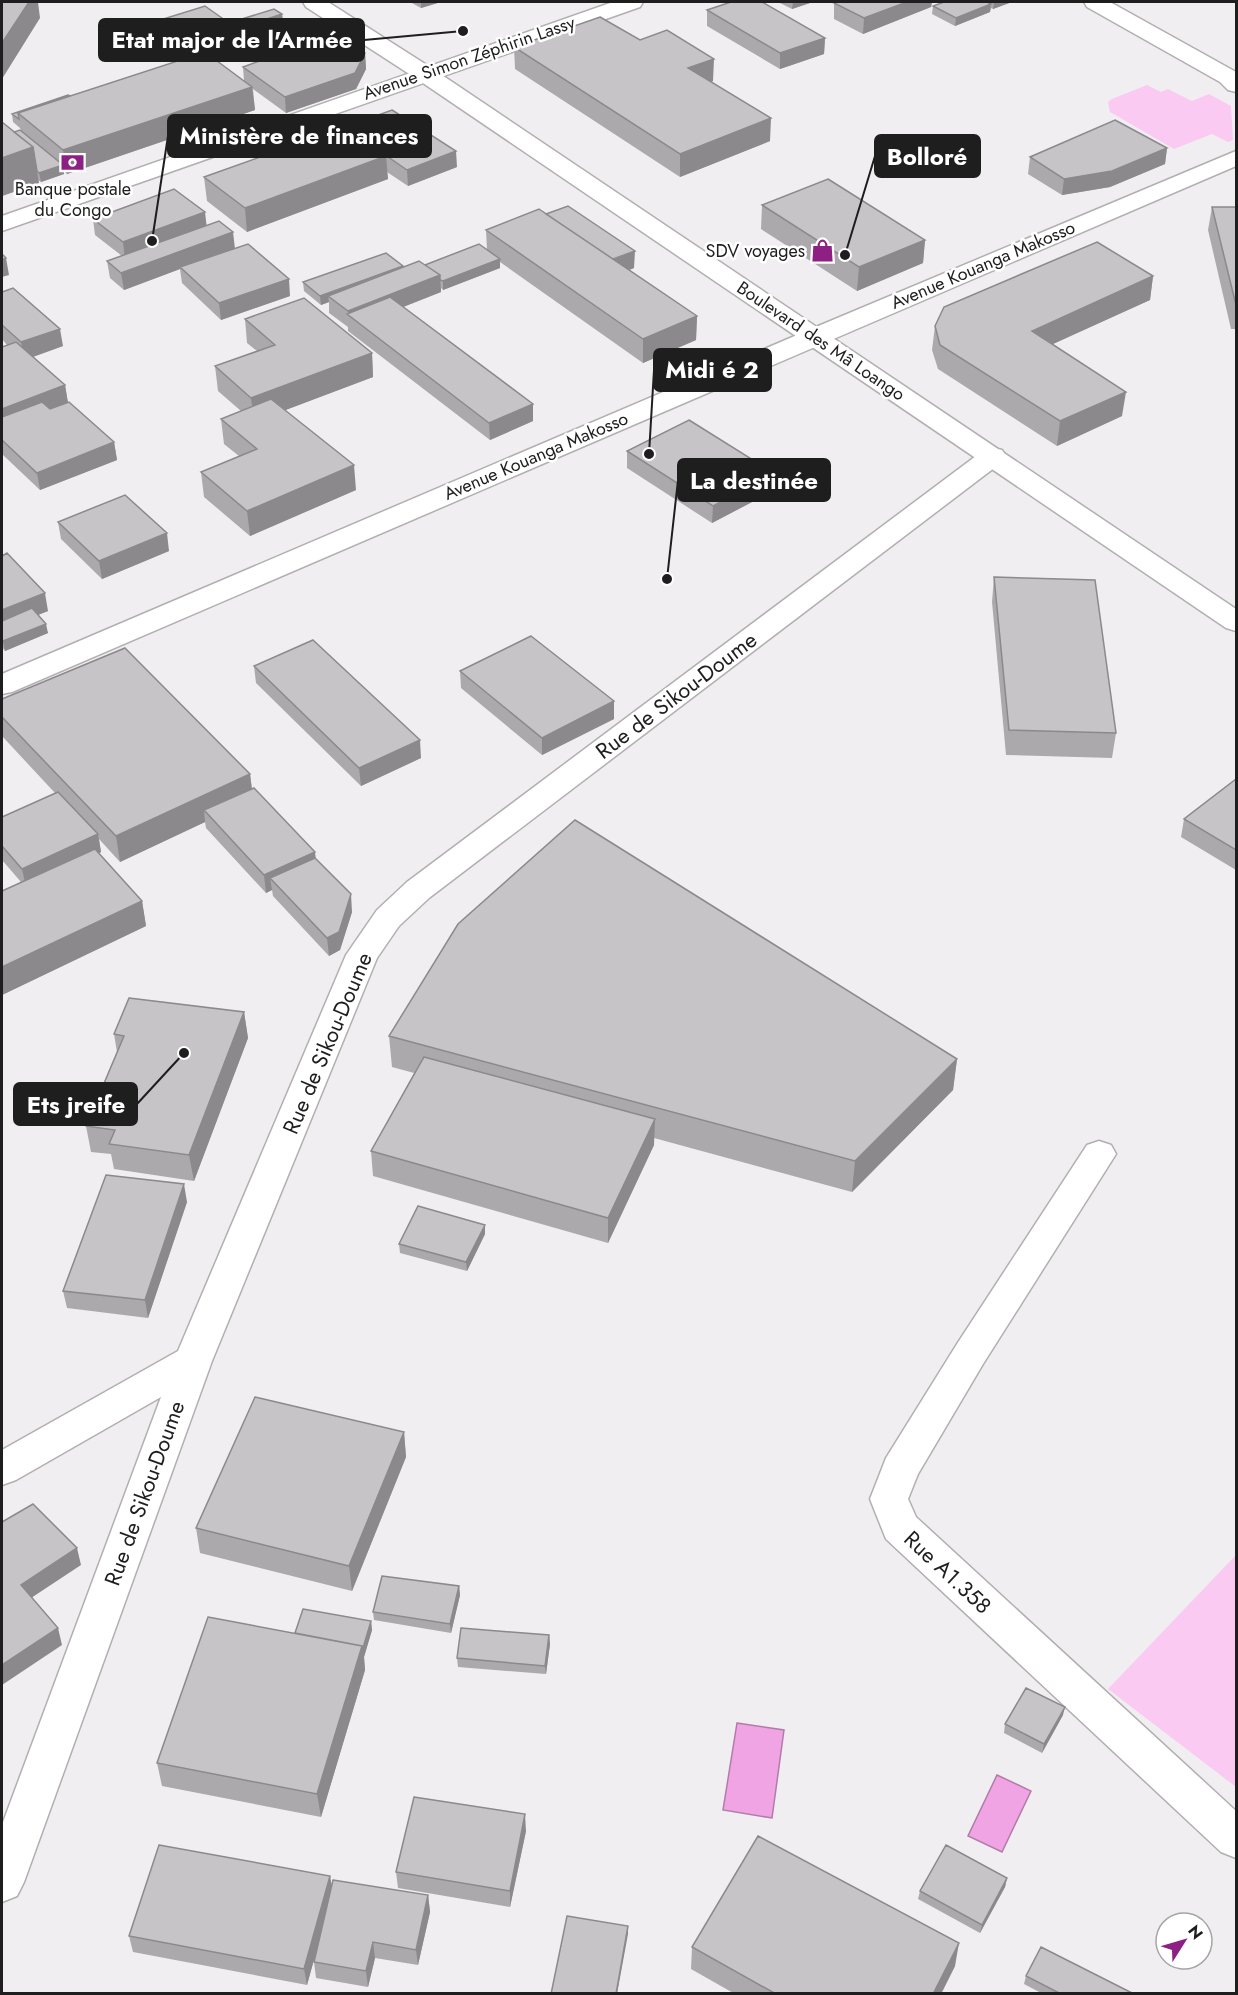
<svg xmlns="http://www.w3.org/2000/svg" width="1238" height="1995" font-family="Jost,sans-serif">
  <rect width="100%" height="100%" fill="#f1eef1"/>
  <!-- green -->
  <path fill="#facaf2" d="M1147,85L1161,92L1168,89L1192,101L1209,94L1231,106L1233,140L1228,142L1212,134L1174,149L1110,112L1108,102L1112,99Z
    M1236,1555V1787L1108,1689Z"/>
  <!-- water -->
  <path fill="#f0a4e4" stroke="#b17ca9" stroke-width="1.5" d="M737,1723L784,1730L772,1818L723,1810Z
    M997,1775L1031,1791L1002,1852L968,1836Z"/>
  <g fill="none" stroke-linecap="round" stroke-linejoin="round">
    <defs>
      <path id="street" d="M613,2H643L640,7L2,231V216Z
        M1084,2H1110L1236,72V92L1228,90L1220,82L1087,7Z
        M1236,151V166L12,692L2,694V674L804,332Z
        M993,448L1002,450L1006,456L1002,462L429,898L399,926L377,958L212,1361L24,1882L17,1896L2,1902V1825L161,1397L16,1480L2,1485V1450L178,1351L346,955L377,910L407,882L984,450Z
        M1099,1141L1111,1145L1116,1154L983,1364L918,1474L908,1499L916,1517L1236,1811V1858L1221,1852L886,1539L870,1499L886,1458L957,1344L1087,1145Z"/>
      <path id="secondary" d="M303,2H328L433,69L1236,609V631L1226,628L417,79L306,7Z"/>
    </defs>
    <!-- street casing -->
    <use href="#street" stroke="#b2afb1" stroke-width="3"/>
    <!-- secondary casing -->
    <use href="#secondary" stroke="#b2afb1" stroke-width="3"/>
    <!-- street -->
    <use href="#street" fill="#fff" fill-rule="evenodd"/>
    <!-- secondary -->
    <use href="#secondary" fill="#fff" fill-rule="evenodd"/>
  </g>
  <!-- wall -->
  <path fill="#aba9ab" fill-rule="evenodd" d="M410,2H441L421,8Z
    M778,2H813L792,9Z
    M838,2H932L931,7L863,34L834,19V3Z
    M944,2H1012L993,9L991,8L990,12L955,26L932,14L933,6Z
    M707,10L825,38L824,54L780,69L707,26Z
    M282,14L284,30L365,53L366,69L356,89L286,113L253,89L255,110L67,174L64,171V174L41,182L38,180L39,183L2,196V122L14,132L21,130L20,128L13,122L12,114L70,96L190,57L162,36L160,20L229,23ZM256,39L258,55L264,60L243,67L244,81L208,55Z
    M514,47L713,81L711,82L770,141L680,177L515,69Z
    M345,127L457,167L408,186L387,172L388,179L247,232L207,201L204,177Z
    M1167,148L1165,164L1110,187L1062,195L1028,174L1030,157Z
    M762,205L925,240L923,263L857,291L761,229Z
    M1212,207H1236V329H1231L1208,230Z
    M93,219L207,226L290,296L221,320L182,283L180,269L124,290L110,278L107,261L122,256L95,235Z
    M486,230L634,268L629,270L697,316L696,340L643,363L500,262V268L443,290L441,288V292L403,307L533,421L490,440L348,331V327L329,313V302L321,305L304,291L303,282L403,267L425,265L487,250Z
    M1153,276L1150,300L1052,344L1122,416L1057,446L938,369L932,350L935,326Z
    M2,292L63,346L33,357L65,385L68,403L114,442L117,460L40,490L2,454V347L7,345L2,339Z
    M245,319L372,353L373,377L285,410L356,490L250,536L204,497L201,472L239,456L224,444L221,419L241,411L218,391L215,366L257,351L247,343Z
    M627,451L773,491L712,523L627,468Z
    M58,522L169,551L102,579L61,539Z
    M2,556L48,611L38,615L48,633L5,651L2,647Z
    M994,577L1116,733L1112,758L1006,755L992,602Z
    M254,666L421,758L361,786L256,683Z
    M460,671L614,701V719L542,755L461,688Z
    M2,699L250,774L252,789L316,859L352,912L340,950L329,956L273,896L272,890L266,893L206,828L205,822L120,862L99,839L101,852L99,854L142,901L146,926L2,995V891L21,882L2,860V817L55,793L2,736Z
    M1236,779V870L1181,837L1184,819Z
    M244,1012L248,1038L194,1181L114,1169L111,1154L91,1152L86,1126L117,1052L114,1034Z
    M389,1036L957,1059L953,1090L852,1192L654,1138V1145L608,1243L373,1176L371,1151L414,1073L392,1067Z
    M187,1202L148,1318L67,1308L63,1291Z
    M485,1225V1234L467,1271L400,1253L399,1244Z
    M404,1432L406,1457L352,1591L200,1553L196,1528Z
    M459,1586L460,1595L451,1633L374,1620L373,1612Z
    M371,1621L372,1630L364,1657L365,1670L321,1817L162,1786L157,1763L295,1633Z
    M549,1635L550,1644L546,1674L458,1667L457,1658Z
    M1063,1715L1042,1753L1004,1733L1005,1724Z
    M526,1831L510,1907L398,1888L396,1872Z
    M1007,1878L1005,1887L980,1933L918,1899L920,1891Z
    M332,1887L428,1895L430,1912L418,1965L375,1958L368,1987L316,1978L314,1962L319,1940L307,1985L133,1952L129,1936Z
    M692,1947L955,1966L941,1994H735L691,1969Z
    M1026,1976L1134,1994H1043L1024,1984Z"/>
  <!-- shaded-wall -->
  <path fill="#8b898b" d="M29,2H38L40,18L2,79V43Z
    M421,2H441L421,8Z
    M793,2H813L792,9Z
    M907,2H932L931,7L863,34L864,18Z
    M994,2H1012L993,9Z
    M991,4L990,12L955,26L956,18Z
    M282,14L284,30L193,60L191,44Z
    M825,38L824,54L780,69V53Z
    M365,53L366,69L356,89L286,113L285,97Z
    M714,59L713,81L688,91V68Z
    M252,87L255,110L67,174L63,150Z
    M771,118L770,141L680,177V154Z
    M33,147L39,183L2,196V158Z
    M1167,148L1165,164L1110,187L1062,195L1064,179Z
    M456,151L457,167L408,186L407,170Z
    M386,156L388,179L247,232L245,208Z
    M63,165L64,174L41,182L39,173Z
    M205,212L207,229L125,259L123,242Z
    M233,232L235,249L180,267V269L124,290L121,273Z
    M925,240L923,263L857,291L859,267Z
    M635,251L634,268L609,278V261Z
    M6,258L9,275L2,277V260Z
    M500,259V268L443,290V281Z
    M403,266L328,296L329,302L321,305L320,296Z
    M440,275L441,292L360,324L349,316L348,311Z
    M1153,276L1150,300L1029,355L1032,331Z
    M289,279L290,296L221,320L219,303Z
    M697,316L696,340L643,363V339Z
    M60,329L63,346L24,360L21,342Z
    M372,353L373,377L254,422L251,398Z
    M65,385L69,409L2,435V409Z
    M1126,392L1122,416L1057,446L1060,421Z
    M533,404V421L490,440L489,423Z
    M114,442L117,460L40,490L37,473Z
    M354,465L356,490L250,536L247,511Z
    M774,473L773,491L712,523L713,506Z
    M167,533L169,551L102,579L99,561Z
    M45,593L48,611L2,629V610Z
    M46,624L48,633L5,651L3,641Z
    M614,701V719L542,755V738Z
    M420,740L421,758L361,786L359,768Z
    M250,774L253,799L204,810L205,822L120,862L116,836Z
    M98,834L101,852L26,887L22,869Z
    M315,852L317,870L270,878L272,890L266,893L264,875Z
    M351,894L352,912L340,950L329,956L327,938Z
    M142,901L146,926L2,995V967Z
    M244,1012L248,1038L194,1181L189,1155Z
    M957,1059L953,1090L852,1192L855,1161Z
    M655,1119L654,1145L608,1243V1218Z
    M184,1184L187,1202L148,1318L145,1300Z
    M485,1225V1234L467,1271L466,1262Z
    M404,1432L406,1457L352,1591L349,1566Z
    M77,1548L81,1565L25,1602L21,1585Z
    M459,1586L460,1595L451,1633L450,1624Z
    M371,1621L372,1630L364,1657L365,1670L321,1817L317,1794L362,1646Z
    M58,1628L62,1645L2,1685V1665Z
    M549,1635L550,1644L546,1674L545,1666Z
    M1065,1707L1063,1715L1042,1753L1044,1744Z
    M525,1814L526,1831L510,1907V1891Z
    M330,1876L333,1892L307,1985L304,1969Z
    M1007,1878L1005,1887L980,1933L982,1925Z
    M428,1895L430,1912L418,1965L416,1950Z
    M628,1926V1934L617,1994H616Z
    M373,1942L375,1958L368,1987L366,1971Z
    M959,1943L955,1966L941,1994H933Z"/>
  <!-- building -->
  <path fill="#c7c4c7" stroke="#8b898b" stroke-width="1.5" d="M2,2H29L2,43Z
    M731,2H762L825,38L780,53L707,10Z
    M838,2H907L864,18L834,3Z
    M944,2H987L991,4L956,18L933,6Z
    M205,6L229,23L274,9L282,14L191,44L160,20Z
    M600,17L640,40L667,30L714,59L688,68L771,118L680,154L514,47Z
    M315,20L365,53L355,73L285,97L243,67L276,55L256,39Z
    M205,52L252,87L63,150L18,113Z
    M68,95L70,96L18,113L19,119L12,114Z
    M392,110L456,151L407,170L345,127Z
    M1115,120L1167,148L1112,171L1064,179L1030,157Z
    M2,122L33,147L2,158Z
    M345,127L386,156L245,208L204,177Z
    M20,130L63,165L39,173L37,171L33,147L14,132Z
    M828,179L925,240L859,267L762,205Z
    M174,189L205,212L123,242L93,219Z
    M568,206L635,251L613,259L546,214Z
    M1212,207H1236V305Z
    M539,209L697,316L643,339L486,230Z
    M219,221L233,232L121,273L107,261Z
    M1097,242L1153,276L1032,331L1126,392L1060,421L940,345L935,326L944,307Z
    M248,244L289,279L219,303L180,267Z
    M479,244L500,259L443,281L440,280V275L425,265Z
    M386,253L403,266L320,296L303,282Z
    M2,254L6,258L2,260Z
    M419,261L440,275L348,311L328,296Z
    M13,288L60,329L21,342L2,325V292Z
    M390,297L533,404L489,423L347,314Z
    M304,298L372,353L251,398L215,366L275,345L245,319Z
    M16,342L65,385L2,409V347Z
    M271,399L354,465L247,511L201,472L257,449L221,419Z
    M42,402L50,409L69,402L114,442L37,473L2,440V417Z
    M689,420L774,473L713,506L627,451Z
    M125,495L167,533L99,561L58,522Z
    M7,553L45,593L2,610V556Z
    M994,577L1095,580L1116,733L1009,730Z
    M32,608L46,624L3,641L2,640V621Z
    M531,636L614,701L542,738L460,671Z
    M313,640L420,740L359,768L254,666Z
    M125,648L250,774L116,836L2,717V699Z
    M1236,779V850L1184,819Z
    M254,788L315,852L264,875L204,810Z
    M58,792L98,834L22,869L2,846V817Z
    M575,820L957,1059L855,1161L389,1036L458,924Z
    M95,849L142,901L2,967V891Z
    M315,858L351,894L339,932L327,938L270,878Z
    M129,998L244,1012L189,1155L109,1144L115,1130L86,1126L124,1036L114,1034Z
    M424,1057L655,1119L608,1218L371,1151Z
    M106,1175L184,1184L145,1300L63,1291Z
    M418,1206L485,1225L466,1262L399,1244Z
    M255,1397L404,1432L349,1566L196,1528Z
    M33,1504L77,1548L21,1585L58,1628L2,1665V1522Z
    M382,1576L459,1586L450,1624L373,1612Z
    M303,1609L371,1621L363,1648L362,1646L295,1633Z
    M208,1617L362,1646L317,1794L157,1763Z
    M461,1628L549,1635L545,1666L457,1658Z
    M1026,1688L1065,1707L1044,1744L1005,1724Z
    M414,1797L525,1814L510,1891L396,1872Z
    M758,1836L959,1943L933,1994H776L692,1947Z
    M159,1845L330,1876L304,1969L129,1936Z
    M946,1845L1007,1878L982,1925L920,1891Z
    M333,1880L428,1895L416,1950L373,1942L366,1971L314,1962Z
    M567,1916L628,1926L616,1994H551Z
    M1041,1947L1134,1994H1061L1026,1976Z"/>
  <!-- icons -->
  <defs>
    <symbol id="bank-bare" viewBox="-9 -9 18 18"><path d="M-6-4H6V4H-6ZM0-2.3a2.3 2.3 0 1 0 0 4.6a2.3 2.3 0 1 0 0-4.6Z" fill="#8e2083" stroke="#fff" stroke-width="2.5" paint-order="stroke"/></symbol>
    <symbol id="shop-bare" viewBox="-9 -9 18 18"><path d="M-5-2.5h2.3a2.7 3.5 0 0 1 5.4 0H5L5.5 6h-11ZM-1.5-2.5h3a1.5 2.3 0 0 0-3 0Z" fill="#8e2083" stroke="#fff" stroke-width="2.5" paint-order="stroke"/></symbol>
  </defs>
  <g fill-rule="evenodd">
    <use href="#bank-bare" x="56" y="146" width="33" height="33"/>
    <use href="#shop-bare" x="806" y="234" width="33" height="33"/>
  </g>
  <g text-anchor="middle" stroke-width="5" stroke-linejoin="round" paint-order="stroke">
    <!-- far-street labels -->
    <g font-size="18" fill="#1f1e1f" stroke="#fff">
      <text transform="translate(469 58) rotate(-19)" y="6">Avenue Simon Zéphirin Lassy</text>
      <text transform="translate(983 265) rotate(-23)" y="6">Avenue Kouanga Makosso</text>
      <text transform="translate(821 341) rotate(34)" y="6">Boulevard des Mâ Loango</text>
      <text transform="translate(536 456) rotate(-23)" y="6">Avenue Kouanga Makosso</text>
    </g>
    <!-- far-poi labels -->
    <g font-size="18" fill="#1f1e1f" stroke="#fff">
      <text x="73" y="195">Banque postale<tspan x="73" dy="21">du Congo</tspan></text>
      <text x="805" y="257" text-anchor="end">SDV voyages</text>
    </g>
    <!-- street labels -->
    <g font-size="22" fill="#1f1e1f" stroke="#fff">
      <text transform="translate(676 695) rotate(-37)" y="8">Rue de Sikou-Doume</text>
      <text transform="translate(327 1043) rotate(-67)" y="8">Rue de Sikou-Doume</text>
      <text transform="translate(144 1493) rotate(-70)" y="8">Rue de Sikou-Doume</text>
      <text transform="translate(948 1572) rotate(43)" y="8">Rue A1.358</text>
    </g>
  </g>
  <!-- callouts -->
  <path fill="none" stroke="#1f1e1f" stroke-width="2" d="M463 31L364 40M152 241L168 136M845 255L875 156M649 454L654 370M667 579L678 480M184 1053L137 1104"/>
  <g fill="#1f1e1f" stroke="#fff" stroke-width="2">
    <circle cx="463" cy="31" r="6"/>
    <circle cx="152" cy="241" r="6"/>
    <circle cx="845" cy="255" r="6"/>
    <circle cx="649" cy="454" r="6"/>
    <circle cx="667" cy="579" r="6"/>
    <circle cx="184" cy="1053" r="6"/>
  </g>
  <g fill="#1f1e1f" stroke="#1f1e1f" stroke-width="2">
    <rect x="99" y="19" width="265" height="42" rx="6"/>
    <rect x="168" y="115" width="263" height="42" rx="6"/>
    <rect x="875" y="135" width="105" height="42" rx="6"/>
    <rect x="654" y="349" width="117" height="42" rx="6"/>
    <rect x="678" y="459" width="152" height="42" rx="6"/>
    <rect x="14" y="1083" width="123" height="42" rx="6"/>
  </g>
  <g font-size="24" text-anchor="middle" font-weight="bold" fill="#fff">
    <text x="232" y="48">Etat major de l'Armée</text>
    <text x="299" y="144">Ministère de finances</text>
    <text x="927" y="165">Bolloré</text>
    <text x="712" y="378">Midi é 2</text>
    <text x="754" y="489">La destinée</text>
    <text x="76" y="1113">Ets jreife</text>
  </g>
  <!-- border -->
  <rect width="1238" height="1995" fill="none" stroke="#1f1e1f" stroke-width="6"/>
  <!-- north arrow -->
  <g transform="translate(1184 1941) rotate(53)"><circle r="28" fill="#ffffff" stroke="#a5a5a5" stroke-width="1.5"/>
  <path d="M0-4.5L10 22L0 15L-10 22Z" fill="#8e2083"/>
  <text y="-9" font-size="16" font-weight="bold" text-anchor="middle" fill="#1f1e1f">N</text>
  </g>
</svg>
